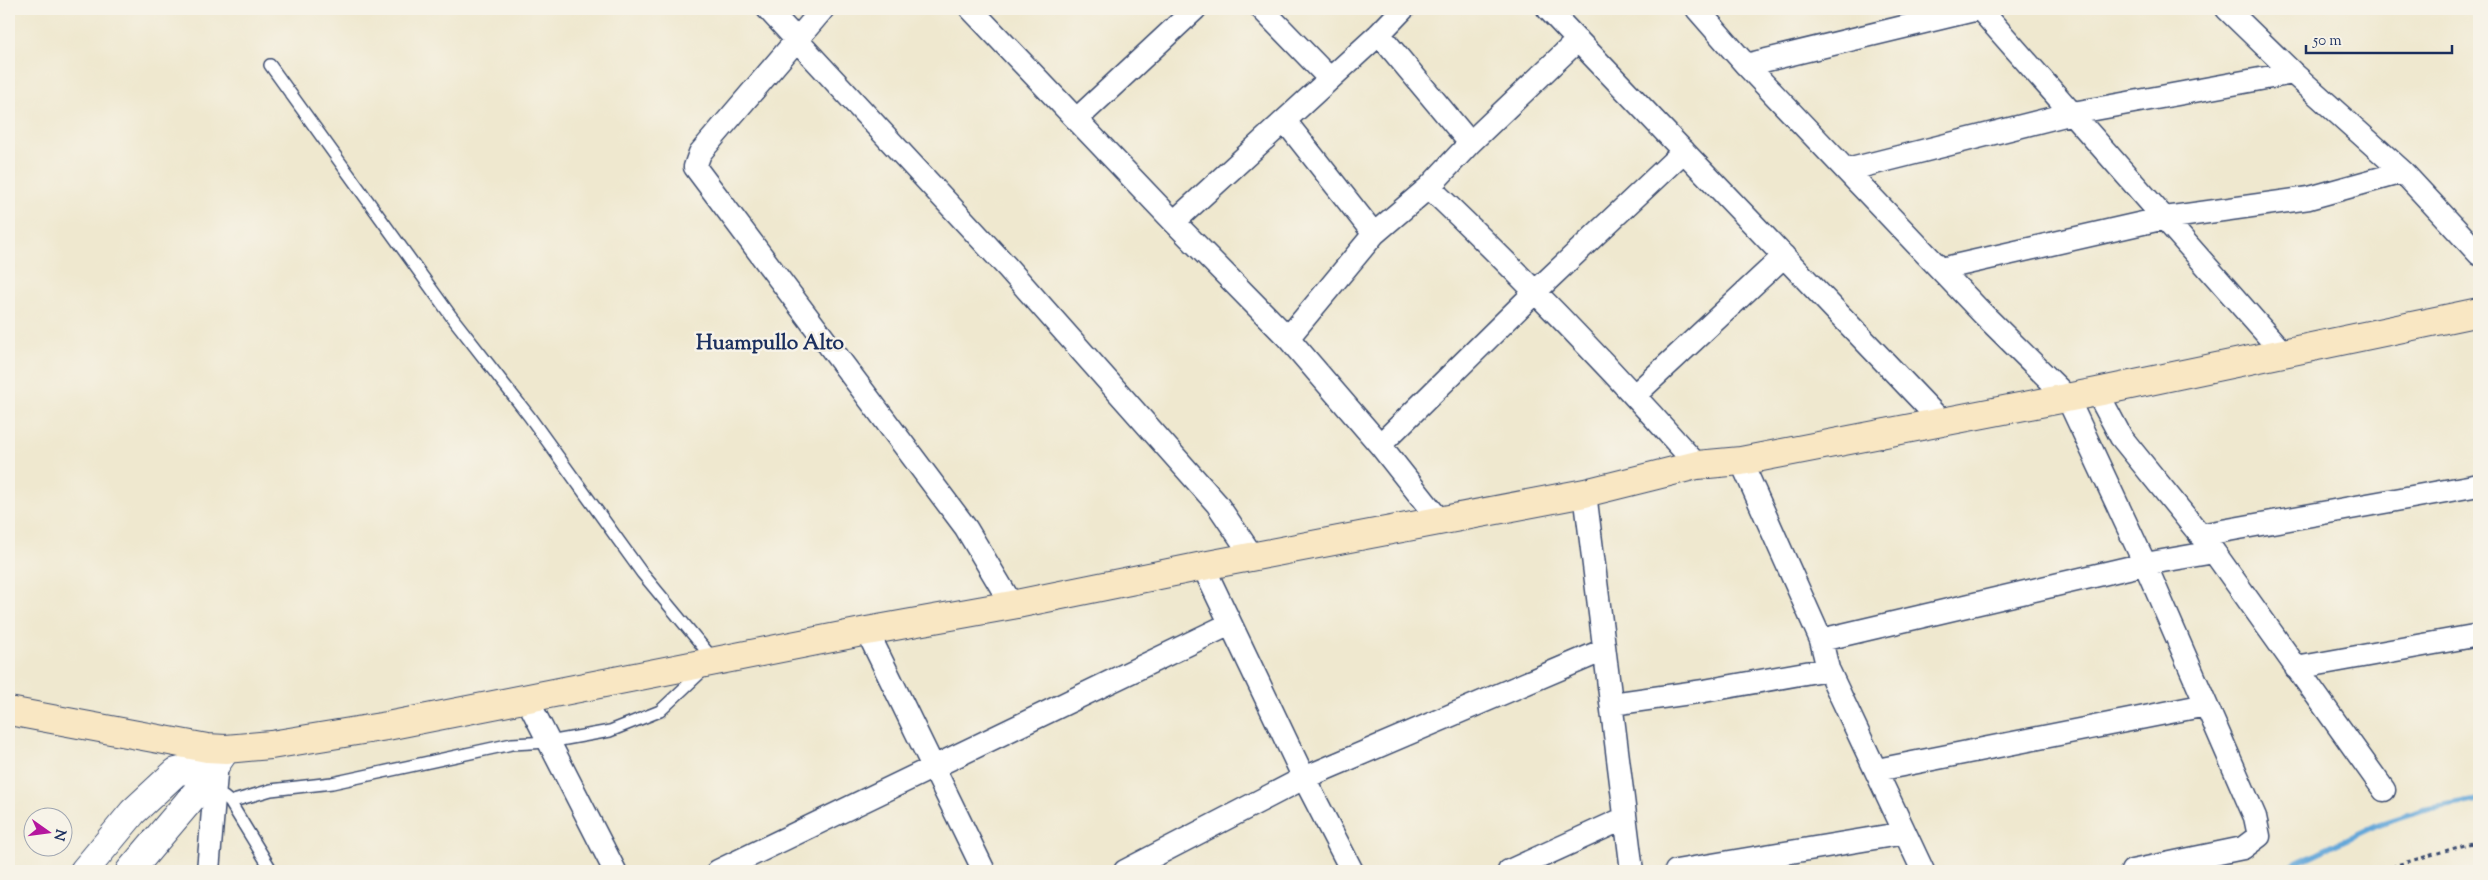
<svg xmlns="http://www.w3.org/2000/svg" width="2488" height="880" font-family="'Sorts Mill Goudy',serif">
  <rect width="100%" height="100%" fill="#f7f3e8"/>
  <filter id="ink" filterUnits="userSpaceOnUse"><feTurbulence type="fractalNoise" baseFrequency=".02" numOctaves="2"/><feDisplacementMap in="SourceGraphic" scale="10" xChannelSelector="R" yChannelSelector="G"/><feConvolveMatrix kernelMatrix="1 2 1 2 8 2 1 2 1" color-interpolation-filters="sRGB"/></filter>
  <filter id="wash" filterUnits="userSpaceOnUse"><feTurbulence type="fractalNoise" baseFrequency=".0096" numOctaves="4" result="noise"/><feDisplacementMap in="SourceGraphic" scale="20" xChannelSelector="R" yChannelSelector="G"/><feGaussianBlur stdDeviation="1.12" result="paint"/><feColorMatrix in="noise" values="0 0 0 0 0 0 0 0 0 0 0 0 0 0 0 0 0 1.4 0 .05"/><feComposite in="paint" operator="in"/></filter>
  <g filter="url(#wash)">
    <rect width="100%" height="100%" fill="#efe8cf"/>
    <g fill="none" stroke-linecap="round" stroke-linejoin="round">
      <!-- stream -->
      <path stroke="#64a7d9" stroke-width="5.5" d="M2279,871L2379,824L2422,810L2479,800"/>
    </g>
  </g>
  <g filter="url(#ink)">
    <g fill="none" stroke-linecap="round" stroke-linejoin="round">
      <defs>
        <path id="service" d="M224,797L230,802L272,871
          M230,802L271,790L332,783L512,744L549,742L610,731L660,711L714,660L642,573L529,416L451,316L270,65"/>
        <path id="minor" d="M768,9L1007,267L1217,504L1253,557
          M823,9L700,153L695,167L966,528L1012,605
          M971,9L1174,222L1288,338L1380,445L1440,521
          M1262,9L1330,79
          M1548,9L1942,422
          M1697,9L1746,65L1983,314L2067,397L2145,564L2255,817L2259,836L2243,848L2132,871
          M1980,9L2283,353
          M2227,9L2293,73L2403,172L2479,254
          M1379,34L1470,143
          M1746,65L1978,9
          M1077,119L1195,9
          M1285,121L1374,234
          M1847,170L2073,113L2293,73
          M1429,187C1522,276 1611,368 1697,465
          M1174,222L1379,34L1403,9
          M1941,269L2165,218L2309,198L2403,172
          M1288,338L1374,234L1429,187L1470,143L1578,40
          M2097,392L2121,437L2214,552L2384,790
          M1635,395L1784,256
          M1380,445L1536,291L1684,151
          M1741,461L1821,640L1828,669L1923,871
          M1585,493L1632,871
          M2200,535L2479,485
          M1203,566L1304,778L1352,871
          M867,631L984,871
          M1821,640L2145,564L2214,552
          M2296,668L2479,635
          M526,697L615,871
          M1612,704L1704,691L1828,669
          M1877,770L2206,705
          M208,871L217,762
          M718,871L1230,624
          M1125,871L1304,778L1604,650
          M1509,871L1625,818
          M1676,871L1905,833"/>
        <path id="tertiary" d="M84,871L133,812L176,772L217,762
          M130,871L196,793L222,755"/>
        <path id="secondary" d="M9,711L207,748L226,749L271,745L387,726L867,631L1012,605L1203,566L1585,493L1697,465L1741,461L2097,392L2479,312"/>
      </defs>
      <!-- service casing -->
      <use href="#service" stroke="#3b4b6f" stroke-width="14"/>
      <!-- minor casing -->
      <use href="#minor" stroke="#3b4b6f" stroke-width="25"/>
      <!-- tertiary casing -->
      <use href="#tertiary" stroke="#3b4b6f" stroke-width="30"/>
      <!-- secondary casing -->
      <use href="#secondary" stroke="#3b4b6f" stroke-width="30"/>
      <!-- path -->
      <path stroke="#3b4b6f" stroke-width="3" stroke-dasharray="4 4" stroke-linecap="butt" d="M2376,871L2479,841"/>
      <!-- service -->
      <use href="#service" stroke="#fff" stroke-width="11"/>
      <!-- minor -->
      <use href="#minor" stroke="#fff" stroke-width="22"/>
      <!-- tertiary -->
      <use href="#tertiary" stroke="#fff" stroke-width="28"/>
      <!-- secondary -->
      <use href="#secondary" stroke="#f9e7c3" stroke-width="28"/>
    </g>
  </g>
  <g text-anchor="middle" stroke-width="5" stroke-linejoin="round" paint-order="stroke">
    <!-- quarter labels -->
    <g font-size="21" font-weight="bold" fill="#1b2f5e" stroke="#f7f3e8">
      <text x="770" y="349">Huampullo Alto</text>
    </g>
  </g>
  <!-- margin -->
  <rect width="2488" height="880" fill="none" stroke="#f7f3e8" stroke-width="30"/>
  <!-- north arrow -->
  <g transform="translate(48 832) rotate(104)"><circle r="24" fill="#f7f3e8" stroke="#9fa5b1"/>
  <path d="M0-4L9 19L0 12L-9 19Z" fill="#b5179e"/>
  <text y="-8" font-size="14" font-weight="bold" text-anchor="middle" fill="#1b2f5e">N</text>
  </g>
  <!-- scale -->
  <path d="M2306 45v8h146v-8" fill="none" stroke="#1b2f5e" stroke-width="2.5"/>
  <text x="2313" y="45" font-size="15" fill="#1b2f5e" stroke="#f7f3e8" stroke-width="4" paint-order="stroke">50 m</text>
</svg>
